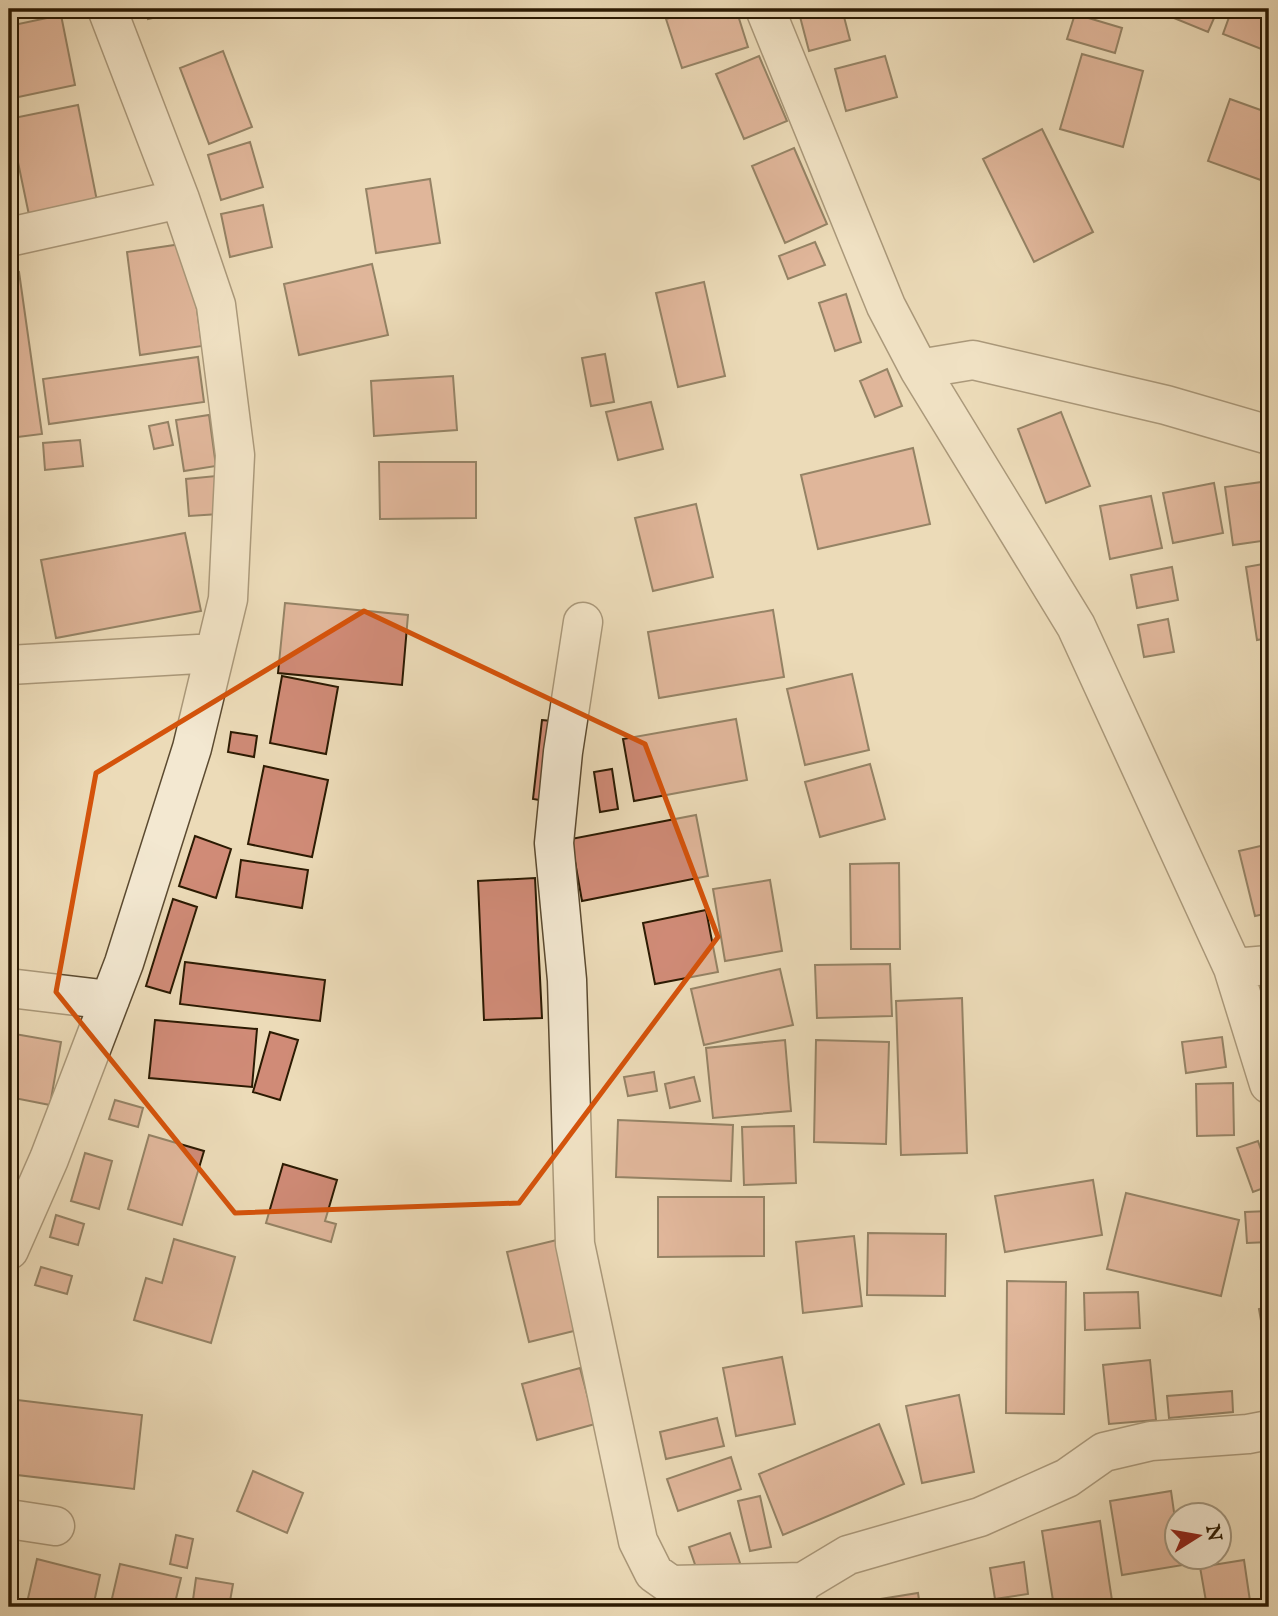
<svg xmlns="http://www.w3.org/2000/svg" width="1278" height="1616" font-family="'IM FELL English',serif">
  <rect width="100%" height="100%" fill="#ecdbb8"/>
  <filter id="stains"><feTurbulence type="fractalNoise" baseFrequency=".00286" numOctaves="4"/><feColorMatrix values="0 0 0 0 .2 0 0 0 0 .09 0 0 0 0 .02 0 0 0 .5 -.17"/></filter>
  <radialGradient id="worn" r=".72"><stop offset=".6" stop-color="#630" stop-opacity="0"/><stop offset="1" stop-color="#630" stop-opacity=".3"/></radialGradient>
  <!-- building -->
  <path fill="#d08b77" stroke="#2b1a02" stroke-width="2" d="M146,9H175L176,13L148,19Z
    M698,9H736L748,47L682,68L666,19Z
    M798,9H842L850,40L809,51Z
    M1152,9H1218L1208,32Z
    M1232,9H1269V52L1223,34Z
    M1075,14L1122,28L1115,53L1067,39Z
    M61,15L75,85L9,99V26Z
    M223,51L252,127L209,144L180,68Z
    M1082,54L1143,71L1123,147L1060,129Z
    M759,56L787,121L744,139L716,74Z
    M885,56L897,97L846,111L835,69Z
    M1230,99L1269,113V183L1208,161Z
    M78,105L97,201L29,215L9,119Z
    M1042,129L1093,232L1034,262L983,159Z
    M250,142L263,187L221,200L208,155Z
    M794,148L827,224L785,243L752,166Z
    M430,179L440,243L376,253L366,189Z
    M263,205L272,247L230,257L221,214Z
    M815,242L825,265L788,279L779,256Z
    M188,243L202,346L140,355L127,252Z
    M372,264L388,335L299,355L284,284Z
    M19,272L42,434L9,438V274Z
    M704,282L725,376L678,387L656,293Z
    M846,294L861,342L835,351L819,303Z
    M605,354L614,402L591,406L582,358Z
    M198,357L204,402L49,424L43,379Z
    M887,369L902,406L875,417L860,381Z
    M453,376L457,430L374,436L371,381Z
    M651,402L663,449L618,460L606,412Z
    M1061,412L1090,486L1046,503L1018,429Z
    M209,415L216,466L184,471L176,420Z
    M168,422L173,445L154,449L149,426Z
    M80,440L83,466L45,470L43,443Z
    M913,448L930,524L818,549L801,475Z
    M379,462H476V518L380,519Z
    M216,476L219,514L189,516L186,479Z
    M1269,481V540L1233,545L1225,487Z
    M1214,483L1223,533L1173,543L1163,493Z
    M1151,496L1162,548L1110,559L1100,506Z
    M696,504L713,577L653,591L635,518Z
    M185,533L201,611L56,638L41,560Z
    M1269,563V638L1257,640L1246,567Z
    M1172,567L1178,600L1137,608L1131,575Z
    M285,603L408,615L402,685L278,673Z
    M773,610L784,677L659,698L648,632Z
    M1168,619L1174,652L1144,657L1138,625Z
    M852,674L869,750L805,765L787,689Z
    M282,676L338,687L326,754L270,743Z
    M736,719L747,780L634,801L623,739Z
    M542,720L561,722L552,802L533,799Z
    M231,732L257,736L254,757L228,752Z
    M870,764L885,819L820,837L805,782Z
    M264,766L328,780L312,857L248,844Z
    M612,769L618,809L600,812L594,772Z
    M696,815L708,876L582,901L571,839Z
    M195,836L231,849L216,898L179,886Z
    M1269,844V913L1255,916L1239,851Z
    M241,860L308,870L302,908L236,897Z
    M899,863L900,949H851L850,864Z
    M535,878L542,1018L484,1020L478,881Z
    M770,880L782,951L725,961L713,889Z
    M173,899L197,907L170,993L146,986Z
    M706,910L718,972L655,984L643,923Z
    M185,962L325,980L320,1021L180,1004Z
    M890,964L892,1016L817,1018L815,965Z
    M780,969L793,1025L704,1045L691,989Z
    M962,998L967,1153L901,1155L896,1001Z
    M155,1020L257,1029L252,1087L149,1078Z
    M270,1032L298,1040L280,1100L253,1092Z
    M9,1033L61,1042L50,1105L9,1097Z
    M1222,1037L1226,1067L1186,1073L1182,1042Z
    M785,1040L791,1111L713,1118L706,1048Z
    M816,1040L889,1042L886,1144L814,1142Z
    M654,1072L657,1091L628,1096L624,1077Z
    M694,1077L700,1101L670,1108L665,1084Z
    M1233,1083L1234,1135L1197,1136L1196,1084Z
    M115,1100L143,1108L138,1127L109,1119Z
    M618,1120L733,1125L731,1181L616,1177Z
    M794,1126L796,1183L744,1185L742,1127Z
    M149,1135L204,1151L182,1225L128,1209Z
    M1258,1141L1269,1173V1186L1253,1192L1237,1148Z
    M85,1153L112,1161L99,1209L71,1201Z
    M283,1164L337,1180L325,1221L336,1224L331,1242L266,1223Z
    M1093,1180L1102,1235L1005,1252L995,1196Z
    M1126,1193L1239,1220L1221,1296L1107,1269Z
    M658,1197H764V1256L658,1257Z
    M1269,1211V1242L1247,1243L1245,1212Z
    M56,1215L84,1224L78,1245L50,1237Z
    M868,1233L946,1234L945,1296L867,1295Z
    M854,1236L862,1306L803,1313L796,1242Z
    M174,1239L235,1257L211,1343L134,1320L146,1278L162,1283Z
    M561,1239L582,1329L529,1342L507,1252Z
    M41,1267L72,1276L67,1294L35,1285Z
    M1007,1281L1066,1282L1064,1414L1006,1413Z
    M1138,1292L1140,1328L1085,1330L1084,1293Z
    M1269,1307V1367L1259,1309Z
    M782,1357L795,1424L736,1436L723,1368Z
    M1150,1360L1156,1420L1109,1424L1103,1365Z
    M580,1368L595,1424L537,1440L522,1384Z
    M1232,1391L1233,1412L1169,1418L1167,1396Z
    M959,1395L974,1472L922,1483L906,1406Z
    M9,1399L142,1415L134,1489L9,1474Z
    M717,1418L724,1446L666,1459L660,1432Z
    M879,1424L904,1484L783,1535L759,1474Z
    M731,1457L741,1489L678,1511L667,1479Z
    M253,1471L303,1493L287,1533L237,1511Z
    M1171,1491L1176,1526V1556H1182L1183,1565L1122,1575L1110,1501Z
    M760,1496L771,1547L750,1551L738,1501Z
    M1100,1521L1113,1607H1054L1042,1531Z
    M730,1533L741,1566L700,1579L689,1547Z
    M176,1535L193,1539L187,1568L170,1564Z
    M9,1542L18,1544L9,1578Z
    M37,1559L100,1575L93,1607H26Z
    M1244,1560L1250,1601L1207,1607L1200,1567Z
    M1024,1562L1028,1594L995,1599L990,1568Z
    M120,1564L181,1578L174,1607H110Z
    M196,1578L233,1584L229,1607H192Z
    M918,1593L920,1607H855V1603Z"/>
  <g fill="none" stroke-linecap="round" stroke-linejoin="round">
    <defs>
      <path id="minor" d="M765,9L886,306L919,369L1076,626L1233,968L1269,1084
        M9,237L180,199
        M919,369L973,360L1166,405L1269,435
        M583,622L563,752L554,843L567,980L575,1244L638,1541L654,1573L671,1585L803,1582
        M9,665L215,653
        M1233,968L1269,965
        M9,988L110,1000
        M9,1250L49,1159L124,963L192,748L228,599L235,455L216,305L180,199L107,9
        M9,1519L55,1526
        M790,1603L803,1582L848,1555L980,1517L1067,1478L1104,1452L1151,1441L1248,1434L1269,1430"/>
    </defs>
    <!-- minor casing -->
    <use href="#minor" stroke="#5b4a30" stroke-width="41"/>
    <!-- minor -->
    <use href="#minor" stroke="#f3e8d1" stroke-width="38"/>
  </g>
  <!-- marked area -->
  <path d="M0 0H1278V1616H0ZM364,611L645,744L718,937L519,1203L235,1213L56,992L96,773Z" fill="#ecdbb8" fill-opacity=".55" fill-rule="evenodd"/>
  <path fill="none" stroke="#d5530b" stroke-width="5" stroke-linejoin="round" d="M364,611L645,744L718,937L519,1203L235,1213L56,992L96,773Z"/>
  <!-- margin -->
  <rect width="1278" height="1616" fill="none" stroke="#ecdbb8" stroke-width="35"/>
  <rect x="10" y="10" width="1257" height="1595" fill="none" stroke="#2b1a02" stroke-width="3.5"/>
  <rect x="18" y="18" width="1243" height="1581" fill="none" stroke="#2b1a02" stroke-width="2"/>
  <!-- north arrow -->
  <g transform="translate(1198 1536) rotate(79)"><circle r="33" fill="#f3e8d1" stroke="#a3967e" stroke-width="2"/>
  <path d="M0-5L12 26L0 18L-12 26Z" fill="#8f2418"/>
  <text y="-10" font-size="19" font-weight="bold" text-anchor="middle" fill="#2b1a02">N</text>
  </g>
  <rect width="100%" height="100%" filter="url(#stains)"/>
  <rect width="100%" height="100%" fill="url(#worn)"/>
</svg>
